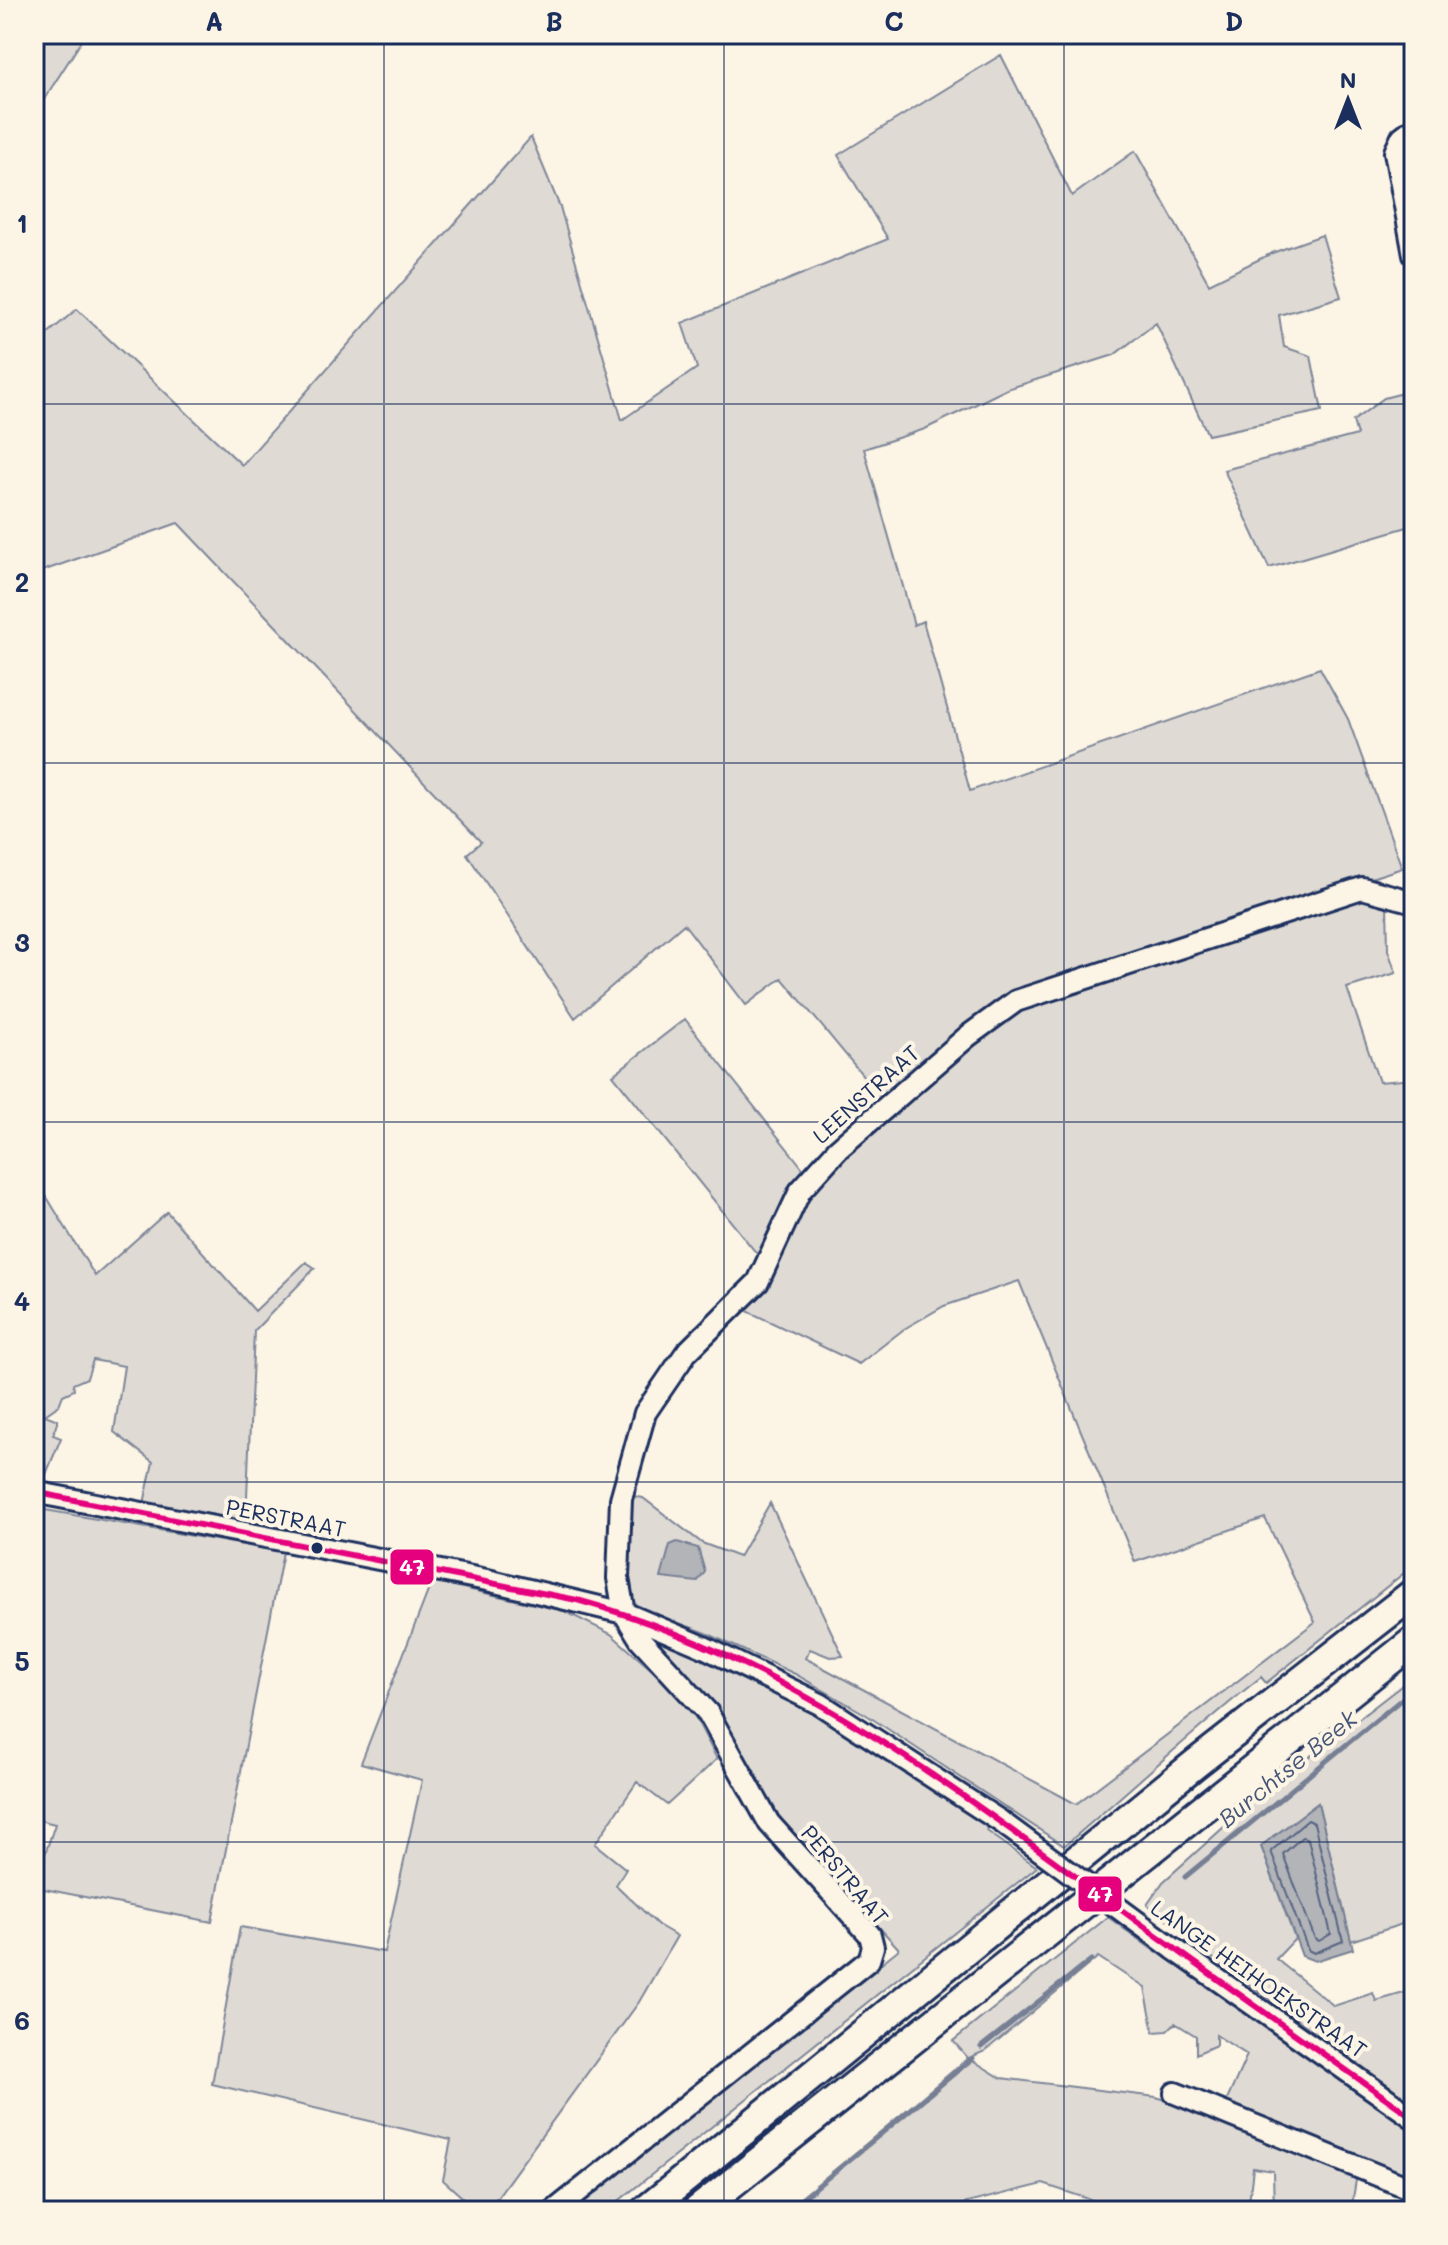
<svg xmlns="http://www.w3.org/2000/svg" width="1448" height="2245" font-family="Mali,sans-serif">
  <rect width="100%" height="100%" fill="#fcf5e5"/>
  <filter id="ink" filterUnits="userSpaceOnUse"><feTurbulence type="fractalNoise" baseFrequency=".0125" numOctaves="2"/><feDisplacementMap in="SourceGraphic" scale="16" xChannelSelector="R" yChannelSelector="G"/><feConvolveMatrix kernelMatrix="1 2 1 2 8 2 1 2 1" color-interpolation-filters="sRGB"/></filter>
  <g filter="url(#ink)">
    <!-- green -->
    <path fill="#dfdbd4" stroke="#7d8599" stroke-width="2" d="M34,34H86L34,115Z
      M1001,55L1072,196L1135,151L1209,284L1272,253L1322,235L1341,297L1279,315L1284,347L1311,356L1322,411L1208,435L1156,323L1114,355L1007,389L925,429L864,449L914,625L923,621L970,791L1320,668L1348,719L1402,868L1040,984L884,1101L782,978L746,1005L684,924L575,1018L467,854L481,842L178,523L34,574V345L77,309L242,465L531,137L560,207L622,420L697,368L682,323L888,239L838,155Z
      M1414,390V525L1269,568L1224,470L1357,435L1353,421L1384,398Z
      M1367,898L1387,903L1388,950L1396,973L1347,988L1379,1082L1414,1079V1565L1266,1683L1261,1677C1193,1731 1130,1790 1064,1846L865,1714L795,1674L704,1632L628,1605V1495L643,1498L702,1543L739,1557L770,1503L843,1656L830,1657L810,1649L805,1658L1076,1804L1315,1622L1265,1518L1135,1562L1019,1281L944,1306L904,1329L859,1364L741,1308L819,1178L1003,1019C1050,994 1102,985 1152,968C1223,944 1294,914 1367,898Z
      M685,1019L805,1171L761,1259L613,1075Z
      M34,1176L95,1276L167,1212L255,1311L306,1262L315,1268L254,1331L246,1520L144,1504L153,1462L114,1432L124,1366L93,1360L87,1378L73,1384L74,1390L63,1395L59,1405L45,1415L58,1420L53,1435L61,1438L42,1484L34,1481Z
      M34,1508L283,1552L212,1922L34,1887L55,1824L34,1819Z
      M432,1581L564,1611L611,1634L687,1701L717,1759L667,1805L637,1782L595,1844L626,1869L616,1885L658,1925L677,1936L639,2002L487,2211H470L473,2207L443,2180L451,2140L212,2084L240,1927L384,1952L422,1780L361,1763Z
      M655,1637L785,1696L838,1726L989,1826L987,1831L1037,1867L606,2211H571L899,1949L782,1821L708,1697L653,1640Z
      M1414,1676V1920L1351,1941L1318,1803L1261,1846L1295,1939L1276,1959L1334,2006L1373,1993L1376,2001L1414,1990V2104L1181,1935L1183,1932L1147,1905L1163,1882L1255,1799Z
      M1108,1917L1157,1953L1161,1949L1414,2130V2184L1224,2107L1247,2055L1216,2035V2045L1196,2054V2036L1175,2023L1167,2031L1154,2032L1145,1988L1098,1957L985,2051L969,2058L1001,2078L1156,2097L1199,2110L1357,2174L1351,2211H1274L1273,2171L1253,2168L1248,2211H1108L1107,2205L1043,2184L935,2211H787L968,2058L953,2041Z"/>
    <!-- water -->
    <path fill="#b2b4b8" stroke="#767f94" stroke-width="2" d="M677,1542L698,1548L705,1572L697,1582L661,1578L670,1545Z
      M1318,1803L1353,1949L1315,1961L1302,1956L1261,1846Z"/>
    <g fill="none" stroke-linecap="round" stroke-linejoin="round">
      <!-- shore -->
      <path stroke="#576482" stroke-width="2" d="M1308,1820L1314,1823L1343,1941L1314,1953L1308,1950L1271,1851Z
        M1302,1837L1308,1839L1331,1934L1319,1941L1315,1939L1283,1854Z"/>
      <!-- stream -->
      <path stroke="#767f94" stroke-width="5" d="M1185,1877L1414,1689
        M981,2047L1091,1960
        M787,2211L973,2058"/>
      <defs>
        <path id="minor" d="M1414,128L1402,137L1395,152L1414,255
          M34,1492L487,1580L624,1613L704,1647L820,1704L1000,1821
          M1174,1949L1414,2118
          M1175,2093L1414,2190
          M554,2211L869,1960L873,1947L870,1935L769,1823L708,1713L640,1639L624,1613L618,1578L621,1499L645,1413L686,1353L758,1282L800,1191L838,1149L968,1036L1016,1001L1362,888L1414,902"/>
        <path id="highway" d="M645,2211L1195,1764L1414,1593
          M697,2211L1414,1641"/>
      </defs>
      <!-- minor casing -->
      <use href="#minor" stroke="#1b2f5e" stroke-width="26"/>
      <!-- highway casing -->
      <use href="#highway" stroke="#1b2f5e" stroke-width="34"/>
      <!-- minor -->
      <use href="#minor" stroke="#fcf5e5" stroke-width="20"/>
      <!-- highway -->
      <use href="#highway" stroke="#fcf5e5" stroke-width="28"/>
      <defs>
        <path id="minor-bridge" d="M1000,1821L1174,1949"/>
      </defs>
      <!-- minor-bridge casing -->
      <use href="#minor-bridge" stroke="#1b2f5e" stroke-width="26" stroke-linecap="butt"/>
      <!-- minor-bridge -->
      <use href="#minor-bridge" stroke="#fcf5e5" stroke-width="20"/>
      <defs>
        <path id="bus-1" d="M34,1492L577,1600C783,1656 958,1791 1127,1914C1222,1983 1318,2050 1414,2118"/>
      </defs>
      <!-- bus-1 casing -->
      <use href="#bus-1" stroke="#fcf5e5" stroke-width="12"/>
      <!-- bus-1 -->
      <use href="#bus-1" stroke="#e5007d" stroke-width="6"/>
    </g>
  </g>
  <!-- grid -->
  <path fill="none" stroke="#1b2f5e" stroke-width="2" stroke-opacity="0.55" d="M384,34V2211M724,34V2211M1064,34V2211M34,404H1414M34,763H1414M34,1122H1414M34,1482H1414M34,1842H1414"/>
  <!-- markers -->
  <circle fill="#1b2f5e" stroke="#fcf5e5" stroke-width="3" cx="317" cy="1548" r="7"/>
  <g text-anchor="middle" stroke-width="8" stroke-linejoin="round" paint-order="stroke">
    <!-- street labels -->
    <g font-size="22" fill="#1b2f5e" stroke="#fcf5e5">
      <text transform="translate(866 1094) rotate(-42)" y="8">LEENSTRAAT</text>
      <text transform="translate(286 1518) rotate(11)" y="8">PERSTRAAT</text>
      <text transform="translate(845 1875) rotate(50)" y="8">PERSTRAAT</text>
      <text transform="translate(1259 1979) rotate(35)" y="8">LANGE HEIHOEKSTRAAT</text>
    </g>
    <!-- water labels -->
    <g font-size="24" font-style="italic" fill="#485779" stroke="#fcf5e5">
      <text transform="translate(1288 1769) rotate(-39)" y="8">Burchtse Beek</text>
    </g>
  </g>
  <g stroke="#fcf5e5" stroke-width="3">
    <rect x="389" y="1548" width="46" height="38" rx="8" fill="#e5007d"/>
    <rect x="1077" y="1875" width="46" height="38" rx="8" fill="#e5007d"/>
  </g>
  <g font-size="22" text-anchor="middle" font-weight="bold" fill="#fff">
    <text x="412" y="1575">47</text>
    <text x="1100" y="1902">47</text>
  </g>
  <!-- margin -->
  <rect width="1448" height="2245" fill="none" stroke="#fcf5e5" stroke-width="88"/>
  <!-- north arrow -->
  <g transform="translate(1348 100)" stroke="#fcf5e5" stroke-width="6" paint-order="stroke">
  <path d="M0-6L14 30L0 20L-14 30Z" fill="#1b2f5e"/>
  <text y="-12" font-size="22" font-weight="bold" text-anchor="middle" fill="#1b2f5e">N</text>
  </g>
  <rect x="44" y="44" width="1360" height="2157" fill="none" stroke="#1b2f5e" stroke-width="3"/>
  <g font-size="26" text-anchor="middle" font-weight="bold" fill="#1b2f5e">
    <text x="214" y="31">A</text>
    <text x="554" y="31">B</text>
    <text x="894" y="31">C</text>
    <text x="1234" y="31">D</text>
    <text x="22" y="233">1</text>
    <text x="22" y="592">2</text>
    <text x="22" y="952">3</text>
    <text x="22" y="1311">4</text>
    <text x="22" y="1671">5</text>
    <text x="22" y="2030">6</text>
  </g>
</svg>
